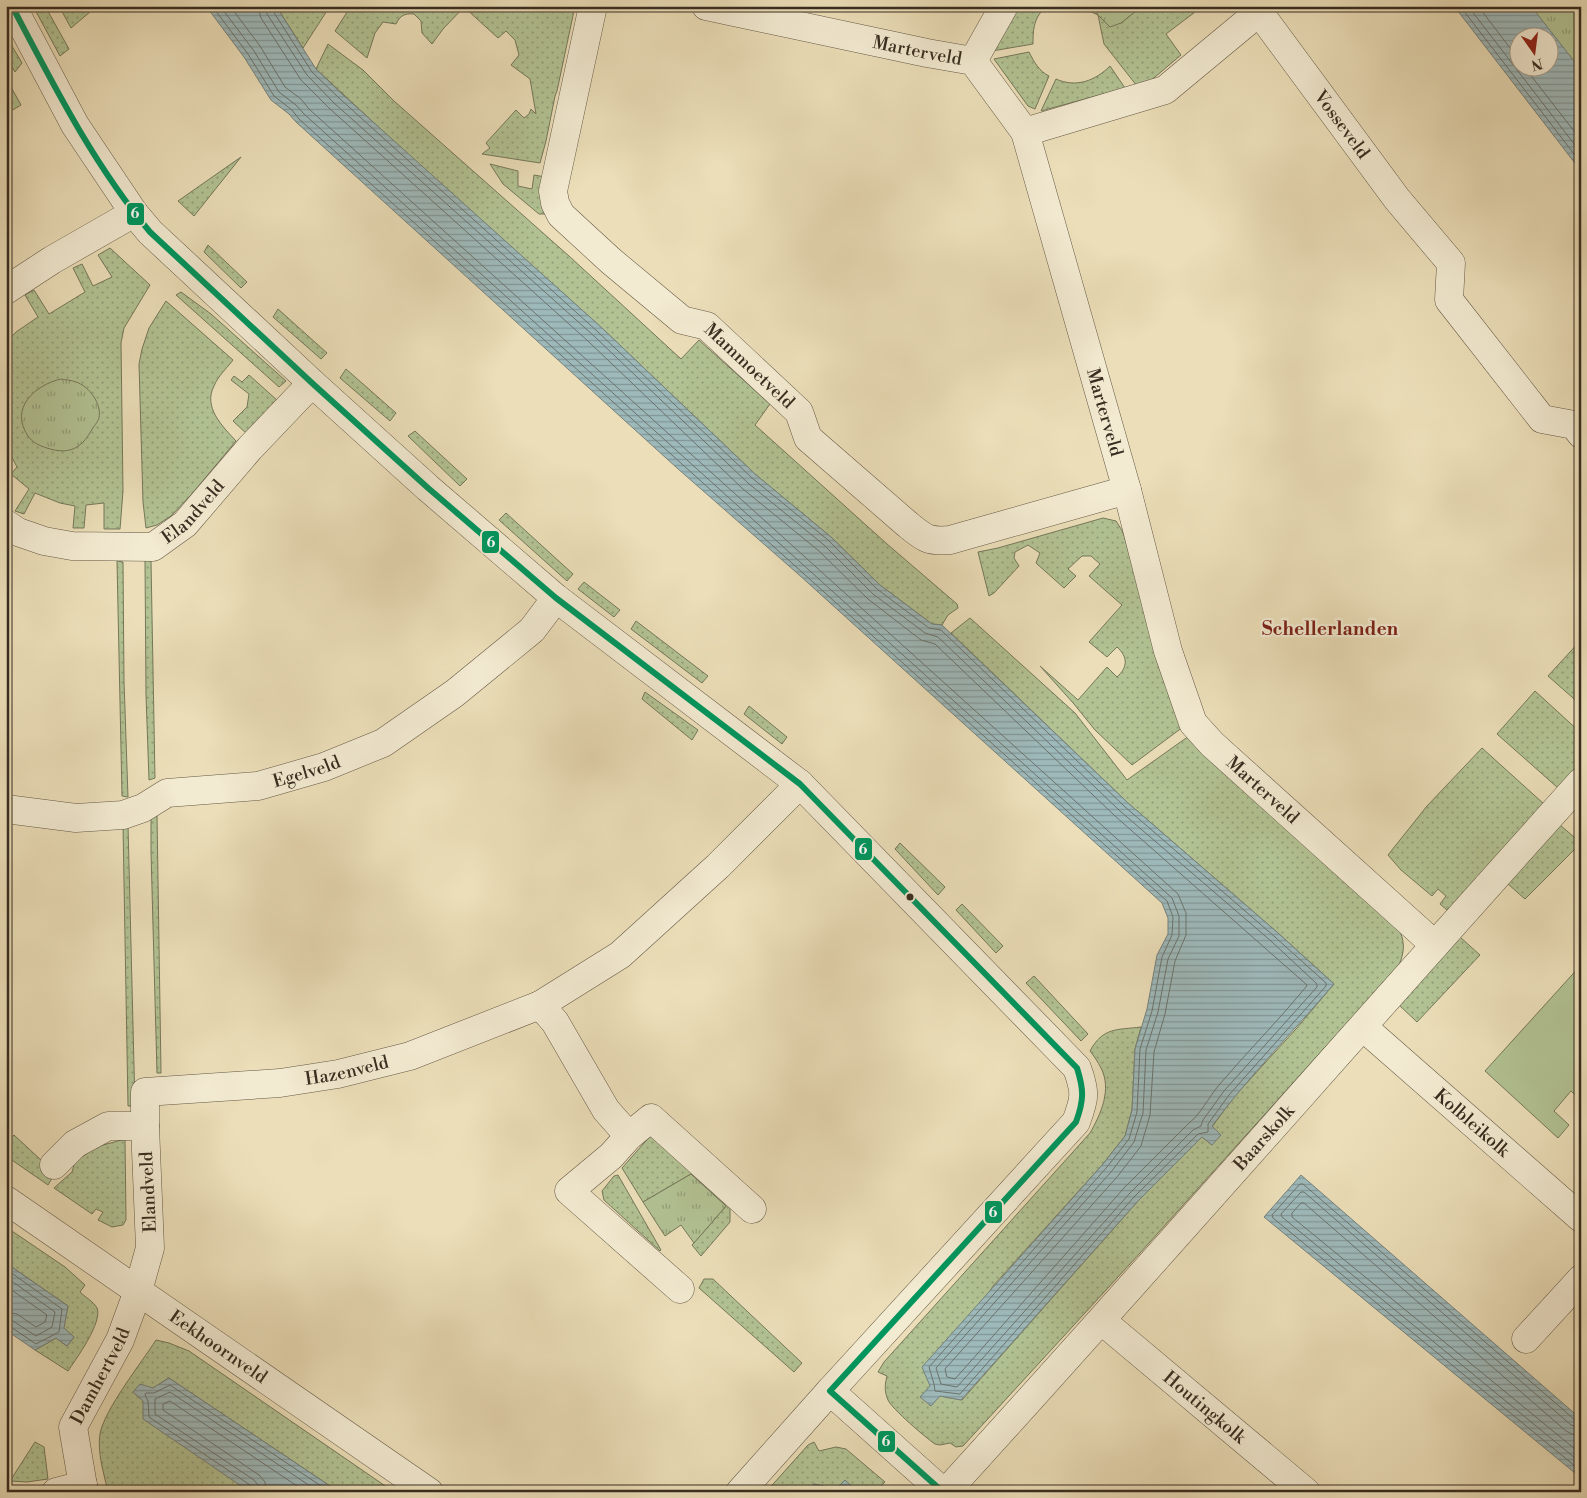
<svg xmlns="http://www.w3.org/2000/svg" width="1587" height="1498" font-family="'Libre Bodoni',serif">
  <defs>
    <pattern id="grass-dots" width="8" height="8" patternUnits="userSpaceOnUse" patternTransform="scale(1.25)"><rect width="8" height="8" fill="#b2c293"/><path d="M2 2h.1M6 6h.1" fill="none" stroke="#929e78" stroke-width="1.8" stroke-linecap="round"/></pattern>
    <pattern id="park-tufts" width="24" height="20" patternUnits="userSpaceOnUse" patternTransform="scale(1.25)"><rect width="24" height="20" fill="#b2c293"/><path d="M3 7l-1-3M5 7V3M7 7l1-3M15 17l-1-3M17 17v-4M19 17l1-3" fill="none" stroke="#929e78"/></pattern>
    <pattern id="water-rules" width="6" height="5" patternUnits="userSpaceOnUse" patternTransform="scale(1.25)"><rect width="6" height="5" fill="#9eb9ba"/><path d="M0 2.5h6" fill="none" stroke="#829797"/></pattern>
  </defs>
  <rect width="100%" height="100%" fill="#ebdeb8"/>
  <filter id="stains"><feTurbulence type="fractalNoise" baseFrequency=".004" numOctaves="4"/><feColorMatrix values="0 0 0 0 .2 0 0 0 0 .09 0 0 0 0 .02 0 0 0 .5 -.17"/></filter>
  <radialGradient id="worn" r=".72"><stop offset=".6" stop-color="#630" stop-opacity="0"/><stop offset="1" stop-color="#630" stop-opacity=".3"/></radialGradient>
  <!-- grass -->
  <path fill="url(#grass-dots)" stroke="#75785a" d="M33,6H45L69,49L60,56Z
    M59,6H97L71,28Z
    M276,6H330L303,48Z
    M351,6H575L557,91L555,96L546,141L540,163L482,154L490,148L486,143L516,110L524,118L529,114L531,109L536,114L530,79L511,65L519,55L515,40L506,31L498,38L464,7L443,29L432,44L422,33L421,21L414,14C404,13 400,16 396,24L383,22L375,33L367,58L335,31Z
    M1017,6H1047C1034,17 1033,28 1033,44L992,51Z
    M1078,6H1093L1098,15L1121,23L1142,6H1203L1166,34L1181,55L1149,82L1137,86L1104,44L1098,15Z
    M6,36L22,63L15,72L6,57Z
    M328,44L363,70L394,101L569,256L681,359L699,340L770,404L755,425L887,544L957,604L958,608L948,615L942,625L932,624L880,585L831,537L755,474L602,328L401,148L316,69Z
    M1029,52C1034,62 1039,71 1049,76L1035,109L1028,106L994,59Z
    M1110,66L1125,88L1041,111L1056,79C1076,88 1095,81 1110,66Z
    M6,78L21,105L6,114Z
    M241,157L194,216L178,201Z
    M490,164L518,171V186L532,189L534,175L545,177L546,214H539L503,184Z
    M208,245L247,282L241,288L204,252Z
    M110,248L150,285L124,328L121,343L123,491L120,529H104V503L86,505L84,528H73L75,506L60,503L35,493L24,514L15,511L29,489L11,474L17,467L10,454H6V343L16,332L38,317L25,295L34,290L49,314L85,292L73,268L82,264L93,286L112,277L98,255Z
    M181,292L211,314L286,381L279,387L176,295Z
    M166,301L233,360C227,368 218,376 214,386C203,407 222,426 236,441L191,495L171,516L157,525L146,528L143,502L139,364L142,349L149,328Z
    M278,309L327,353L321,359L273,317Z
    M346,369L396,413L390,421L340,378Z
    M249,375L278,401L247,434L233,421L247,407L249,394L231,380L234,376L242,382Z
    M415,431L467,479L460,486L408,436Z
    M506,513L573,574L567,581L499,520Z
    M1103,518L1116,521L1123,532L1171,698L1183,727L1132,765L1095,730L1074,704L1040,666L1078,700L1107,667L1117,677C1128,667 1128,657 1117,647L1107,657L1089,642L1122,605L1089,576L1100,564L1091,556H1082L1068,569L1076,576L1064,588L1036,563L1040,553L1028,545L1015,552L1014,558L1019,566L994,593L989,596L978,552L998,548Z
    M145,560L151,561L155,778L149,780L146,695Z
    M117,561L123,562L124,681L128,797L122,796Z
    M584,582L620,610L614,617L578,589Z
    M970,618L1075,713L1127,780L1189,736L1398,927C1405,941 1405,951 1399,965L1140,1253L963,1446L956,1447L950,1443L940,1445L935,1444C926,1438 892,1409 888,1400C884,1391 885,1384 887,1376L878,1372L884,1362L1090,1133C1101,1114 1112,1089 1101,1068C1098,1062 1094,1056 1090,1051C1103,1027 1117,1030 1141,1027L1135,1049L1132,1110L1125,1136L1103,1164L993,1286L930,1386V1406L940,1396L962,1400L1138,1201L1202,1137L1212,1145V1127L1233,1098L1296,1029L1334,984L1278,933L1128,803L951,633Z
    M636,621L708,676L702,683L631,629Z
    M1581,640V705L1548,676Z
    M1535,691L1581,733V764L1558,788L1497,734Z
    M645,692L698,730L692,740L642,699Z
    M749,706L787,737L782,744L744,714Z
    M1482,748L1544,804L1452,907L1447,910L1440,904L1446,896L1438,889L1432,896L1401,870L1388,855L1427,806Z
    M157,815L161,1073H157L151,852V816Z
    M123,825H128L135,1106H128Z
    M1560,825L1581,843L1525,899L1508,884Z
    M900,843L945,887L938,895L895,849Z
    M962,904L1003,946L996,953L956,910Z
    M1460,937L1480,955L1417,1022L1399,1005Z
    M1034,976L1088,1034L1081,1041L1026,983Z
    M652,1134L730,1203V1222L701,1256L692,1245L726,1206L691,1174L643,1202L622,1168Z
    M14,1135L55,1173L48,1185L6,1156V1144Z
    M125,1139L126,1220L123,1225L112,1227L98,1220L103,1212L96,1209L92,1214L54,1188L72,1172L75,1162L96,1147Z
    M618,1175L661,1250L660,1251L604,1200L602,1191L614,1176Z
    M6,1227L65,1267L85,1285L80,1292C85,1297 94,1302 97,1308C103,1322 76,1359 68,1371L35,1350L56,1338L67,1346L74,1337L63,1328L68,1306L6,1263Z
    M704,1279H713L802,1363L794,1372L699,1288Z
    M156,1340L169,1343L189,1351L394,1492H339L169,1378L153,1388L133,1392L237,1482L250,1492H108C104,1474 97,1452 100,1434C104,1410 142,1362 156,1340Z
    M35,1442L44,1447L48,1479L27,1482L10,1481Z
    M814,1442L819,1451L836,1447L846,1449L885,1482L875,1492H853L855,1489H836L814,1484L807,1492H766L808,1445Z"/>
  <!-- park -->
  <path fill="url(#park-tufts)" stroke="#75785a" d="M1093,6H1142L1121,23L1110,27L1098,15Z
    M1486,6H1581V130L1550,68V38H1520Z
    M61,379C66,380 71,380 76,382C89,386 102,404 99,418C98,422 93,427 91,431C81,449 68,455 47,448C40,446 33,443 28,436C9,408 35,385 61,379Z
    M691,1174L726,1206L694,1243L681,1225L665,1236L643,1202Z"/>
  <!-- garden -->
  <path fill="#b2c293" stroke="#75785a" d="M1581,965V1100L1571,1091L1554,1111L1569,1125L1558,1138L1485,1071Z"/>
  <!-- water -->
  <path fill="url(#water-rules)" stroke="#75817c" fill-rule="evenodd" d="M206,6H276L316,69L342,94L602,328L755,474L831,537L880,585L932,624L942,625L1128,803L1278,933L1334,984C1294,1031 1249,1076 1212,1126L1221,1135L1212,1145L1202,1137L1138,1201L961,1400L940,1396L931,1406L920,1397L930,1386L922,1367L1103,1164L1125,1136L1132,1110L1135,1049L1147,1009L1157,955L1168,934V918L1162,903L797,573L677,468L296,122L289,114L271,100L244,57Z
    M1454,6H1531L1581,70V171ZM1520,38H1550V68H1520Z
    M1301,1175L1581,1419V1478L1264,1217Z
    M6,1263L68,1306L64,1328L74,1337L67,1346L56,1338L35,1350L6,1330Z
    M169,1378L339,1492H250L143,1419V1401L133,1392L140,1384L153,1388Z
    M845,1480L855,1489L853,1492H807L814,1484L836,1489Z"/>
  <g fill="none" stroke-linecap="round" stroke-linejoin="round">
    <!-- shore -->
    <path stroke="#6b736d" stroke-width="1" d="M212,6L248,54L274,96L292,110L299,119L1167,901L1173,917L1172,935L1162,957L1152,1011L1140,1049L1137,1112L1129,1139L1107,1167L929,1367L934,1384L935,1391L960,1394L1134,1197L1198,1134L1208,1132V1124L1229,1095L1326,986V983L1275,937L1124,806L941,630L929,628L877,589L828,540L752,478L598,332L339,98L312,72L273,11L272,6
      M220,6L254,51L279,92L296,105L304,114L1172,898L1179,916V936L1168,959L1158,1012L1146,1050L1143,1113L1134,1142L1111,1172L936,1368L941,1384L957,1387L1130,1193L1193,1130L1201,1126L1203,1120L1224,1091L1317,987V984L1271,941L1120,811L938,637L925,633L873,594L824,545L748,483L594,336L334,103L307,75L267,14L265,6
      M230,6L260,46L285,87L301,99L309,109L1178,894L1186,913V935L1175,961L1165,1014L1154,1052L1150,1115L1141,1146L1117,1177L945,1369L947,1377L955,1379L1124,1188L1188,1124C1201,1114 1208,1098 1219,1085C1247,1052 1278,1021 1306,987L1307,985L1115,816L935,644L921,640L868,599L819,551L743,489L589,342L329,108L301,80L261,18L258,6
      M1460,6L1581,163
      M1468,6L1581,153
      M1478,6L1520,61
      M1525,68L1581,140
      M6,1269L62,1309L59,1332L36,1344L11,1327L6,1326
      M6,1277L55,1312L52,1327L36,1336L13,1321L6,1320
      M6,1286L47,1315L45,1322L36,1327L17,1314L6,1312
      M1581,1422L1575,1420L1303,1184H1300L1272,1215L1273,1218L1581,1471
      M1581,1428L1571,1425L1304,1192H1301L1281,1214L1282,1217L1581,1463
      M1581,1436L1572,1434L1566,1431L1304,1203H1301L1292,1213V1217L1581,1454
      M252,1492L250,1485L149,1417L148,1401L145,1395L146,1393H154L170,1385L330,1492
      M259,1492L258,1485L254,1480L155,1414V1399L170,1392L319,1492
      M266,1492L265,1482L259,1475L163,1410V1404L170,1401L306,1492"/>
    <defs>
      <g id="minor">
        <path d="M12,6L75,125L134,213L150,232L312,383L428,488L556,598L800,784L1077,1068C1086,1093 1085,1098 1076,1122L830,1391"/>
        <path id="s1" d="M593,6L553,191L555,203L561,215L611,261L682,320L707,326L799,412L808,438L907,524C924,538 928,542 950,540L1127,490"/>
        <path id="s2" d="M706,6L927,53L973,61L1025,132L1127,490L1168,651L1193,723L1212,744L1435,945"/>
        <path d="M973,61L1004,6"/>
        <path id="s3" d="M1025,132L1165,90L1259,12L1397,199L1451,263L1449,300L1542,419L1574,425L1581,434"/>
        <path d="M6,290L52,260L134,213"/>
        <path id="s4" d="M6,524L18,532L44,541L72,546L153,547L185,524L250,448L312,383"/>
        <path id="s5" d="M6,809L76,818L123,815L143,808L167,793L258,786L324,767L383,743L455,693L532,630L556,598"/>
        <path d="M540,1005L555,1022L606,1110L629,1136"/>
        <path id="s6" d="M1363,1027L1581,1218"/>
        <path d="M54,1165L75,1144L108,1126H145"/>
        <path d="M680,1289L569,1191L611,1156L629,1136L651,1118L752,1209"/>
        <path id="s7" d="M1102,1321L1306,1492"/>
        <path d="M1526,1339L1581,1279"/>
        <path d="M56,1492L83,1485"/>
        <path id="s8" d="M84,1492L73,1427L120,1340L138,1291L150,1248L145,1126V1092L280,1083L338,1074L410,1056L540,1005L620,955L718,866L800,784"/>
        <path id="s9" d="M946,1492C1160,1257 1368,1018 1581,782"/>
      </g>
      <g id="tertiary">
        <path id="s10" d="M6,1200L429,1492"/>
        <path d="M740,1492L830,1391L943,1492"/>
      </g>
    </defs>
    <!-- minor casing -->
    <use href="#minor" stroke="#655946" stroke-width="29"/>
    <!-- tertiary casing -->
    <use href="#tertiary" stroke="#655946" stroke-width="29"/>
    <!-- minor -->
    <use href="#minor" stroke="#f2ead1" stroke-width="28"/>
    <!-- tertiary -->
    <use href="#tertiary" stroke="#f2ead1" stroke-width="28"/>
    <defs>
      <path id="bus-1" d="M12,6C53,84 93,164 150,232L312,383L428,488L556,598L800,784L1077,1068C1084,1090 1084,1100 1076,1122L830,1391
        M830,1391L943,1492"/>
    </defs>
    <!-- bus-1 casing -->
    <use href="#bus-1" stroke="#f2ead1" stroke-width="10"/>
    <!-- bus-1 -->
    <use href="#bus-1" stroke="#00965e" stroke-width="6"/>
  </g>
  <!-- markers -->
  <circle fill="#382d20" stroke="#f2ead1" stroke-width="2" cx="910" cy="897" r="4.5"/>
  <g text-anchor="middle" stroke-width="4.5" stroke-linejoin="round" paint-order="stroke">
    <!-- street labels -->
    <g font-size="18" fill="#382d20" stroke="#f2ead1">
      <text dy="6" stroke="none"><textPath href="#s2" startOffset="216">Marterveld</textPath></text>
      <text dy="6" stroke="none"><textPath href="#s3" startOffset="408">Vosseveld</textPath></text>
      <text dy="6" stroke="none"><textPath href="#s1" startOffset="459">Mammoetveld</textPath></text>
      <text dy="6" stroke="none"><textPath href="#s2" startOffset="652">Marterveld</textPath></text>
      <text dy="6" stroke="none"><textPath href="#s4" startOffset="205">Elandveld</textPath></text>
      <text dy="6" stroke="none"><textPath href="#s5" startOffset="309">Egelveld</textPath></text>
      <text dy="6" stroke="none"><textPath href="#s2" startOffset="1072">Marterveld</textPath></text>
      <text dy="6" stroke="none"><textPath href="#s8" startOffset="621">Hazenveld</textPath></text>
      <text dy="6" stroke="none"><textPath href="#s6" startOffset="145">Kolbleikolk</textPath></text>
      <text dy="6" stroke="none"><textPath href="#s9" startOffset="476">Baarskolk</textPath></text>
      <text transform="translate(148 1192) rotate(-93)" y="6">Elandveld</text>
      <text dy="6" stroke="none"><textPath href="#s10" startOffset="258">Eekhoornveld</textPath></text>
      <text dy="6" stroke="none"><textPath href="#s8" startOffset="124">Damhertveld</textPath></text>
      <text dy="6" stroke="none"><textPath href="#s7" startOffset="134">Houtingkolk</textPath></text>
    </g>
    <!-- neighbourhood labels -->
    <g font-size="19" font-weight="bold" fill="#7a1f14" stroke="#f2ead1">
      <text x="1330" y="635">Schellerlanden</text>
    </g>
  </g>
  <g stroke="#f2ead1" stroke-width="2">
    <rect x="126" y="202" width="19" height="24" rx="5" fill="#00965e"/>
    <rect x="481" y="530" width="19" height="24" rx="5" fill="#00965e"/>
    <rect x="854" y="837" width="19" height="24" rx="5" fill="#00965e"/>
    <rect x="984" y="1200" width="19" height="24" rx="5" fill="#00965e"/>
    <rect x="877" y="1430" width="19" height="23" rx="5" fill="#00965e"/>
  </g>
  <g font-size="14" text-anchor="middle" font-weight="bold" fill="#fff">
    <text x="135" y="218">6</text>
    <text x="491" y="547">6</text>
    <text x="863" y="854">6</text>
    <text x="993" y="1217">6</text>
    <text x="886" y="1446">6</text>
  </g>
  <!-- margin -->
  <rect width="1587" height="1498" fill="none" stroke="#ebdeb8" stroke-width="25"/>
  <rect x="8" y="8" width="1572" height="1483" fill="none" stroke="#382d20" stroke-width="2.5"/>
  <rect x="12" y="12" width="1562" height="1473" fill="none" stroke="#382d20"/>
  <!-- north arrow -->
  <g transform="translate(1534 52) rotate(166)"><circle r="24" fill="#f2ead1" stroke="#a89e8a"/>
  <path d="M0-4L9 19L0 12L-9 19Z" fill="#8f2418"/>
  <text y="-8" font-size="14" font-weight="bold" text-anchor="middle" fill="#382d20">N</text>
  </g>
  <rect width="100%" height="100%" filter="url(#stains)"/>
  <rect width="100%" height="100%" fill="url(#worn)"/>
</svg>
